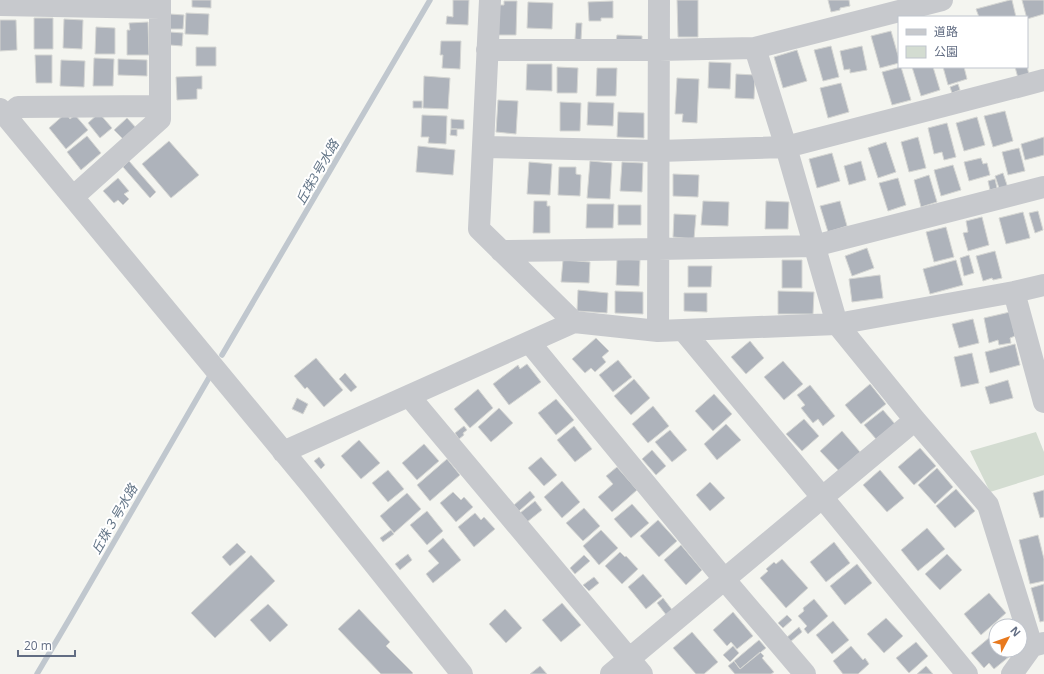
<svg xmlns="http://www.w3.org/2000/svg" width="1044" height="674" font-family="'Open Sans','Noto Sans JP',sans-serif">
  <rect width="100%" height="100%" fill="#f4f5f0"/>
  <!-- green -->
  <path fill="#d3dcd1" d="M1036,432L1044,452V475L990,492L970,451Z"/>
  <g fill="none" stroke-linecap="round" stroke-linejoin="round">
    <!-- stream -->
    <path stroke="#c0c7ce" stroke-width="5.5" d="M222,355L430,0
      M37,674L70,618L210,376"/>
  </g>
  <!-- building -->
  <path fill="#aeb3bb" stroke="#d5d6d3" d="M192,0H211V8L192,7Z
    M453,0H469L468,25L446,24L447,16L453,17Z
    M677,0H698V37H678Z
    M828,0H849L850,6L840,8V10L831,12Z
    M1010,0H1012L1016,17H979L976,9Z
    M1022,0H1044V14L1027,19Z
    M504,1H517L516,35H497L498,5H504Z
    M613,1V18H601V21H589L588,2Z
    M528,2L553,3L552,29L527,28Z
    M186,13L209,14L208,35L185,34Z
    M170,14L184,15L183,29H170Z
    M34,18H53V49H34Z
    M64,19L83,20L82,49L63,48Z
    M0,20H16L17,50L0,51Z
    M148,22L149,55H127V30H130L129,23Z
    M576,23H582L581,40L575,39Z
    M96,27L115,28V54H95Z
    M891,31L899,59V63L880,68L871,36Z
    M170,32L183,33L182,46L170,45Z
    M617,35L642,36V43L616,41Z
    M441,41H461L460,69L442,68L443,55H440Z
    M831,46L839,77L823,81L814,50Z
    M862,46L867,70L850,73V69L844,70L840,51Z
    M196,47H216V66H196Z
    M797,50L807,81L783,88L774,57Z
    M35,55H52V83H36Z
    M94,58L114,59L113,86H93Z
    M118,59L147,60V76L118,75Z
    M61,60L85,61L84,87L60,86Z
    M709,62L731,63L730,89L708,88Z
    M527,64H552V91L526,90Z
    M1027,66L1029,75L1018,78L1015,67H1027Z
    M557,67L578,68L577,93H557Z
    M901,67L911,100L892,105L882,72Z
    M912,67H933L940,90L921,96Z
    M943,67H964L967,79L948,85Z
    M597,68H617L616,96H596Z
    M736,74L755,75L754,99L735,98Z
    M202,76V89H197V99L177,100L176,77Z
    M424,76L450,78L448,109L423,108Z
    M677,78L699,79L697,123L682,122L683,114H675Z
    M841,83L849,112L828,118L820,88Z
    M958,84L960,90L952,93L950,87Z
    M498,100L518,101L516,134L496,132Z
    M413,101H422V108H413Z
    M560,102L581,103L580,131H560Z
    M588,102L614,103L613,126L587,125Z
    M1005,111L1013,141L993,147L984,116Z
    M618,112L644,113V138L617,137Z
    M66,113L70,119L75,115L88,130L66,149L49,128Z
    M99,113L112,128L100,138L88,123Z
    M422,115L447,116L446,144L428,143L429,137H421Z
    M977,117L985,145L964,151L956,123Z
    M127,118L139,131L126,142L114,130Z
    M451,119L464,120V129H451Z
    M947,123L956,157L944,160L942,152L934,154L928,128Z
    M451,129H457V136L450,135Z
    M87,136L101,153L81,170L67,152Z
    M918,137L926,168L909,172L901,142Z
    M1044,137V155L1025,160L1021,144Z
    M169,141L199,175L171,198L142,164Z
    M886,142L896,172L878,178L868,148Z
    M418,146L455,150L453,175L416,172Z
    M1019,148L1025,171L1008,175L1002,152Z
    M832,153L840,181L817,188L809,159Z
    M981,158L983,164L987,163L990,175L969,181L964,162Z
    M129,161L156,192L150,198L123,167Z
    M590,161L612,163L610,199L587,198Z
    M861,161L866,180L849,185L844,166Z
    M529,162L552,164L550,195L527,194Z
    M622,162L643,163L642,192L620,191Z
    M953,165L961,190L941,196L934,170Z
    M559,167H576V174L581,175L580,196L558,195Z
    M1003,173L1008,188L1000,191L995,176Z
    M673,174L699,175L698,197L673,196Z
    M929,175L937,202L921,207L914,180Z
    M118,178L129,191L124,194L129,199L123,205L118,200L114,203L103,191Z
    M898,178L906,205L888,211L879,183Z
    M995,179L997,188L990,190L988,181Z
    M534,201H547V206H550V233H533Z
    M703,201L729,202L728,226L701,225Z
    M766,201L789,202L788,229H765Z
    M840,201L847,226L828,232L820,206Z
    M587,204H614L613,228H586Z
    M618,205H641V225H618Z
    M1038,211L1043,230L1035,233L1029,213Z
    M1023,212L1030,238L1006,244L999,218Z
    M674,214L696,215L694,239L673,237Z
    M982,217L989,245L968,251L963,233L968,232L966,221Z
    M946,227L954,257L934,262L926,232Z
    M867,248L874,268L852,276L845,256Z
    M995,251L1002,278L993,280L992,278L983,281L976,256Z
    M969,255L974,273L964,276L960,258Z
    M617,259L640,260L639,286L616,285Z
    M563,260L590,262L589,283L561,282Z
    M782,260H802V288H782Z
    M956,260L963,285L930,294L923,269Z
    M688,266H712L711,287H688Z
    M880,275L883,298L852,302L849,279Z
    M578,290L608,293L607,313L577,311Z
    M615,291L643,292V314L615,313Z
    M778,291L814,292L813,314H778Z
    M684,293H707V312L684,311Z
    M1010,312L1015,336L1010,338L1011,343L999,345L998,340L989,343L984,318Z
    M973,319L979,343L959,348L952,324Z
    M596,338L609,351L602,357L606,362L595,372L591,368L585,373L572,359Z
    M750,341L764,358L746,374L731,357Z
    M1015,344L1020,365L990,373L985,352Z
    M972,353L979,383L961,387L954,357Z
    M316,358L343,390L324,407L307,387L305,389L294,376Z
    M618,360L632,377L613,392L599,375Z
    M783,361L803,384L784,400L764,377Z
    M527,364L541,382L509,405L493,384L518,365L520,369Z
    M345,373L357,387L351,392L339,379Z
    M634,379L650,398L631,415L614,396Z
    M1008,380L1013,398L990,404L985,387Z
    M870,384L886,404L861,424L845,405Z
    M810,385L835,416L823,426L818,419L813,423L801,408L805,405L797,395Z
    M478,389L493,408L470,428L454,409Z
    M714,394L732,414L713,431L695,411Z
    M297,398L308,404L303,414L292,409Z
    M556,399L574,420L556,435L538,413Z
    M653,406L669,426L648,443L632,424Z
    M499,408L513,423L491,442L478,427Z
    M883,410L895,424L876,439L864,425Z
    M804,419L819,436L802,451L786,434Z
    M726,424L741,440L717,460L704,444Z
    M464,426L467,430L463,433L464,435L459,439L455,433Z
    M574,426L592,449L575,462L557,440Z
    M670,430L687,450L672,462L655,442Z
    M842,431L860,452L839,471L820,451Z
    M359,440L380,463L361,479L341,456Z
    M424,444L439,461L417,480L402,463Z
    M920,448L936,466L914,485L898,467Z
    M652,450L666,466L656,475L642,459Z
    M319,457L325,465L321,469L314,461Z
    M541,457L557,475L544,486L528,468Z
    M447,459L460,475L430,501L417,485Z
    M617,467L637,490L612,512L598,497L613,484L606,476Z
    M937,468L953,487L935,504L918,485Z
    M388,470L404,489L388,502L372,483Z
    M880,470L904,498L887,512L863,485Z
    M562,481L580,502L562,518L544,497Z
    M710,482L725,498L710,511L696,495Z
    M956,489L975,511L955,528L936,506Z
    M1044,490V517L1040,518L1033,493Z
    M530,491L535,497L519,511L514,505Z
    M453,492L461,500L464,497L473,507L456,522L440,503Z
    M407,493L421,509L394,533L380,516Z
    M535,501L542,510L527,522L520,513Z
    M632,504L649,523L631,538L614,519Z
    M584,508L600,526L583,541L566,523Z
    M427,511L443,531L427,545L410,525Z
    M475,513L481,520L484,517L495,529L474,547L458,527Z
    M658,520L677,541L659,557L640,536Z
    M927,528L945,549L918,571L901,550Z
    M391,530L394,534L383,542L380,538Z
    M601,530L618,548L599,565L583,546Z
    M1038,535L1044,559V581L1030,584L1019,540Z
    M443,538L461,560L433,583L426,574L439,563L428,551Z
    M834,542L850,563L826,582L810,562Z
    M237,543L246,552L230,566L222,557Z
    M681,545L702,570L686,585L664,560Z
    M620,552L625,557L626,556L638,569L622,584L605,566Z
    M408,554L412,560L400,570L395,564Z
    M947,554L962,570L940,590L925,574Z
    M251,555L275,581L215,638L191,613Z
    M584,555L590,561L575,574L570,568Z
    M782,559L808,588L786,608L760,578L768,571L766,569L774,562L776,564Z
    M857,564L872,583L845,605L830,586Z
    M643,574L662,596L646,609L628,587Z
    M594,577L599,583L589,591L583,585Z
    M1044,584V621L1040,622L1031,588Z
    M989,593L1006,613L981,635L964,614Z
    M663,598L673,611L667,616L657,603Z
    M814,599L828,616L808,634L804,629L807,626L798,616L804,611L803,608Z
    M562,603L581,625L561,642L542,620Z
    M268,604L288,625L270,642L250,620Z
    M359,609L390,642L386,646L413,673L412,674H381L338,629Z
    M505,609L522,628L506,643L489,624Z
    M733,612L753,636L737,649L731,642L727,646L713,630Z
    M787,615L792,620L783,628L778,623Z
    M886,618L903,636L884,653L867,634Z
    M833,621L849,640L832,654L816,635Z
    M799,627L802,632L790,642L786,638Z
    M692,632L718,662L704,674H696L673,648Z
    M996,632V650H1015L1016,651L994,669L989,663L984,668L971,653Z
    M759,640L766,648L740,669L734,661Z
    M916,642L928,656L909,673L896,658Z
    M733,646L739,653L730,662L723,655Z
    M851,646L863,660L865,658L869,664L858,674H843L833,661Z
    M760,652L764,656L762,658L774,672L771,674H735L728,666L734,661L740,669Z
    M540,666L547,674H530Z
    M926,666L933,674H917Z"/>
  <g fill="none" stroke-linecap="round" stroke-linejoin="round">
    <!-- minor -->
    <path stroke="#c7c9cd" stroke-width="22" d="M490,0L479,229L574,322
      M0,5L160,8
      M755,48L786,147L837,324L915,420L988,505L1032,646
      M487,50H659L755,48L942,0
      M0,109L311,485L462,674
      M7,117L18,107L160,106
      M483,147L659,151L786,147L1044,80
      M73,197L160,119V0
      M501,251L658,249L814,246L1044,187
      M1014,292L1044,402
      M683,330L822,497L967,674
      M658,331L659,0
      M529,342L724,579L805,674
      M409,396L642,674
      M283,452L574,322L658,331L837,324L1014,292L1044,285
      M611,674L915,420
      M1012,674L1032,646L1044,643"/>
  </g>
  <g text-anchor="middle" stroke-width="4" stroke-linejoin="round" paint-order="stroke">
    <!-- water labels -->
    <g font-size="13" font-style="italic" fill="#637587" stroke="#fff">
      <text transform="translate(317 172) rotate(-60)" y="5">丘珠3号水路</text>
      <text transform="translate(114 519) rotate(-60)" y="5">丘珠３号水路</text>
    </g>
  </g>
  <!-- legend -->
  <rect x="898" y="16" width="130" height="52" fill="#ffffff" stroke="#c0c5cd"/>
  <rect x="906" y="29" width="20" height="6" fill="#c7c9cd" stroke="#c0c5cd"/>
  <text x="934" y="36" font-size="12" fill="#626d83">道路</text>
  <rect x="906" y="46" width="20" height="12" fill="#d3dcd1" stroke="#c0c5cd"/>
  <text x="934" y="56" font-size="12" fill="#626d83">公園</text>
  <!-- north arrow -->
  <g transform="translate(1008 638) rotate(49)"><circle r="19" fill="#ffffff" stroke="#c0c5cd"/>
  <path d="M0-3L7 15L0 10L-7 15Z" fill="#e8791d"/>
  <text y="-6" font-size="11" font-weight="bold" text-anchor="middle" fill="#626d83">N</text>
  </g>
  <!-- scale -->
  <path d="M18 650v6h57v-6" fill="none" stroke="#626d83" stroke-width="2"/>
  <text x="24" y="650" font-size="12" fill="#626d83" stroke="#ffffff" stroke-width="3" paint-order="stroke">20 m</text>
</svg>
